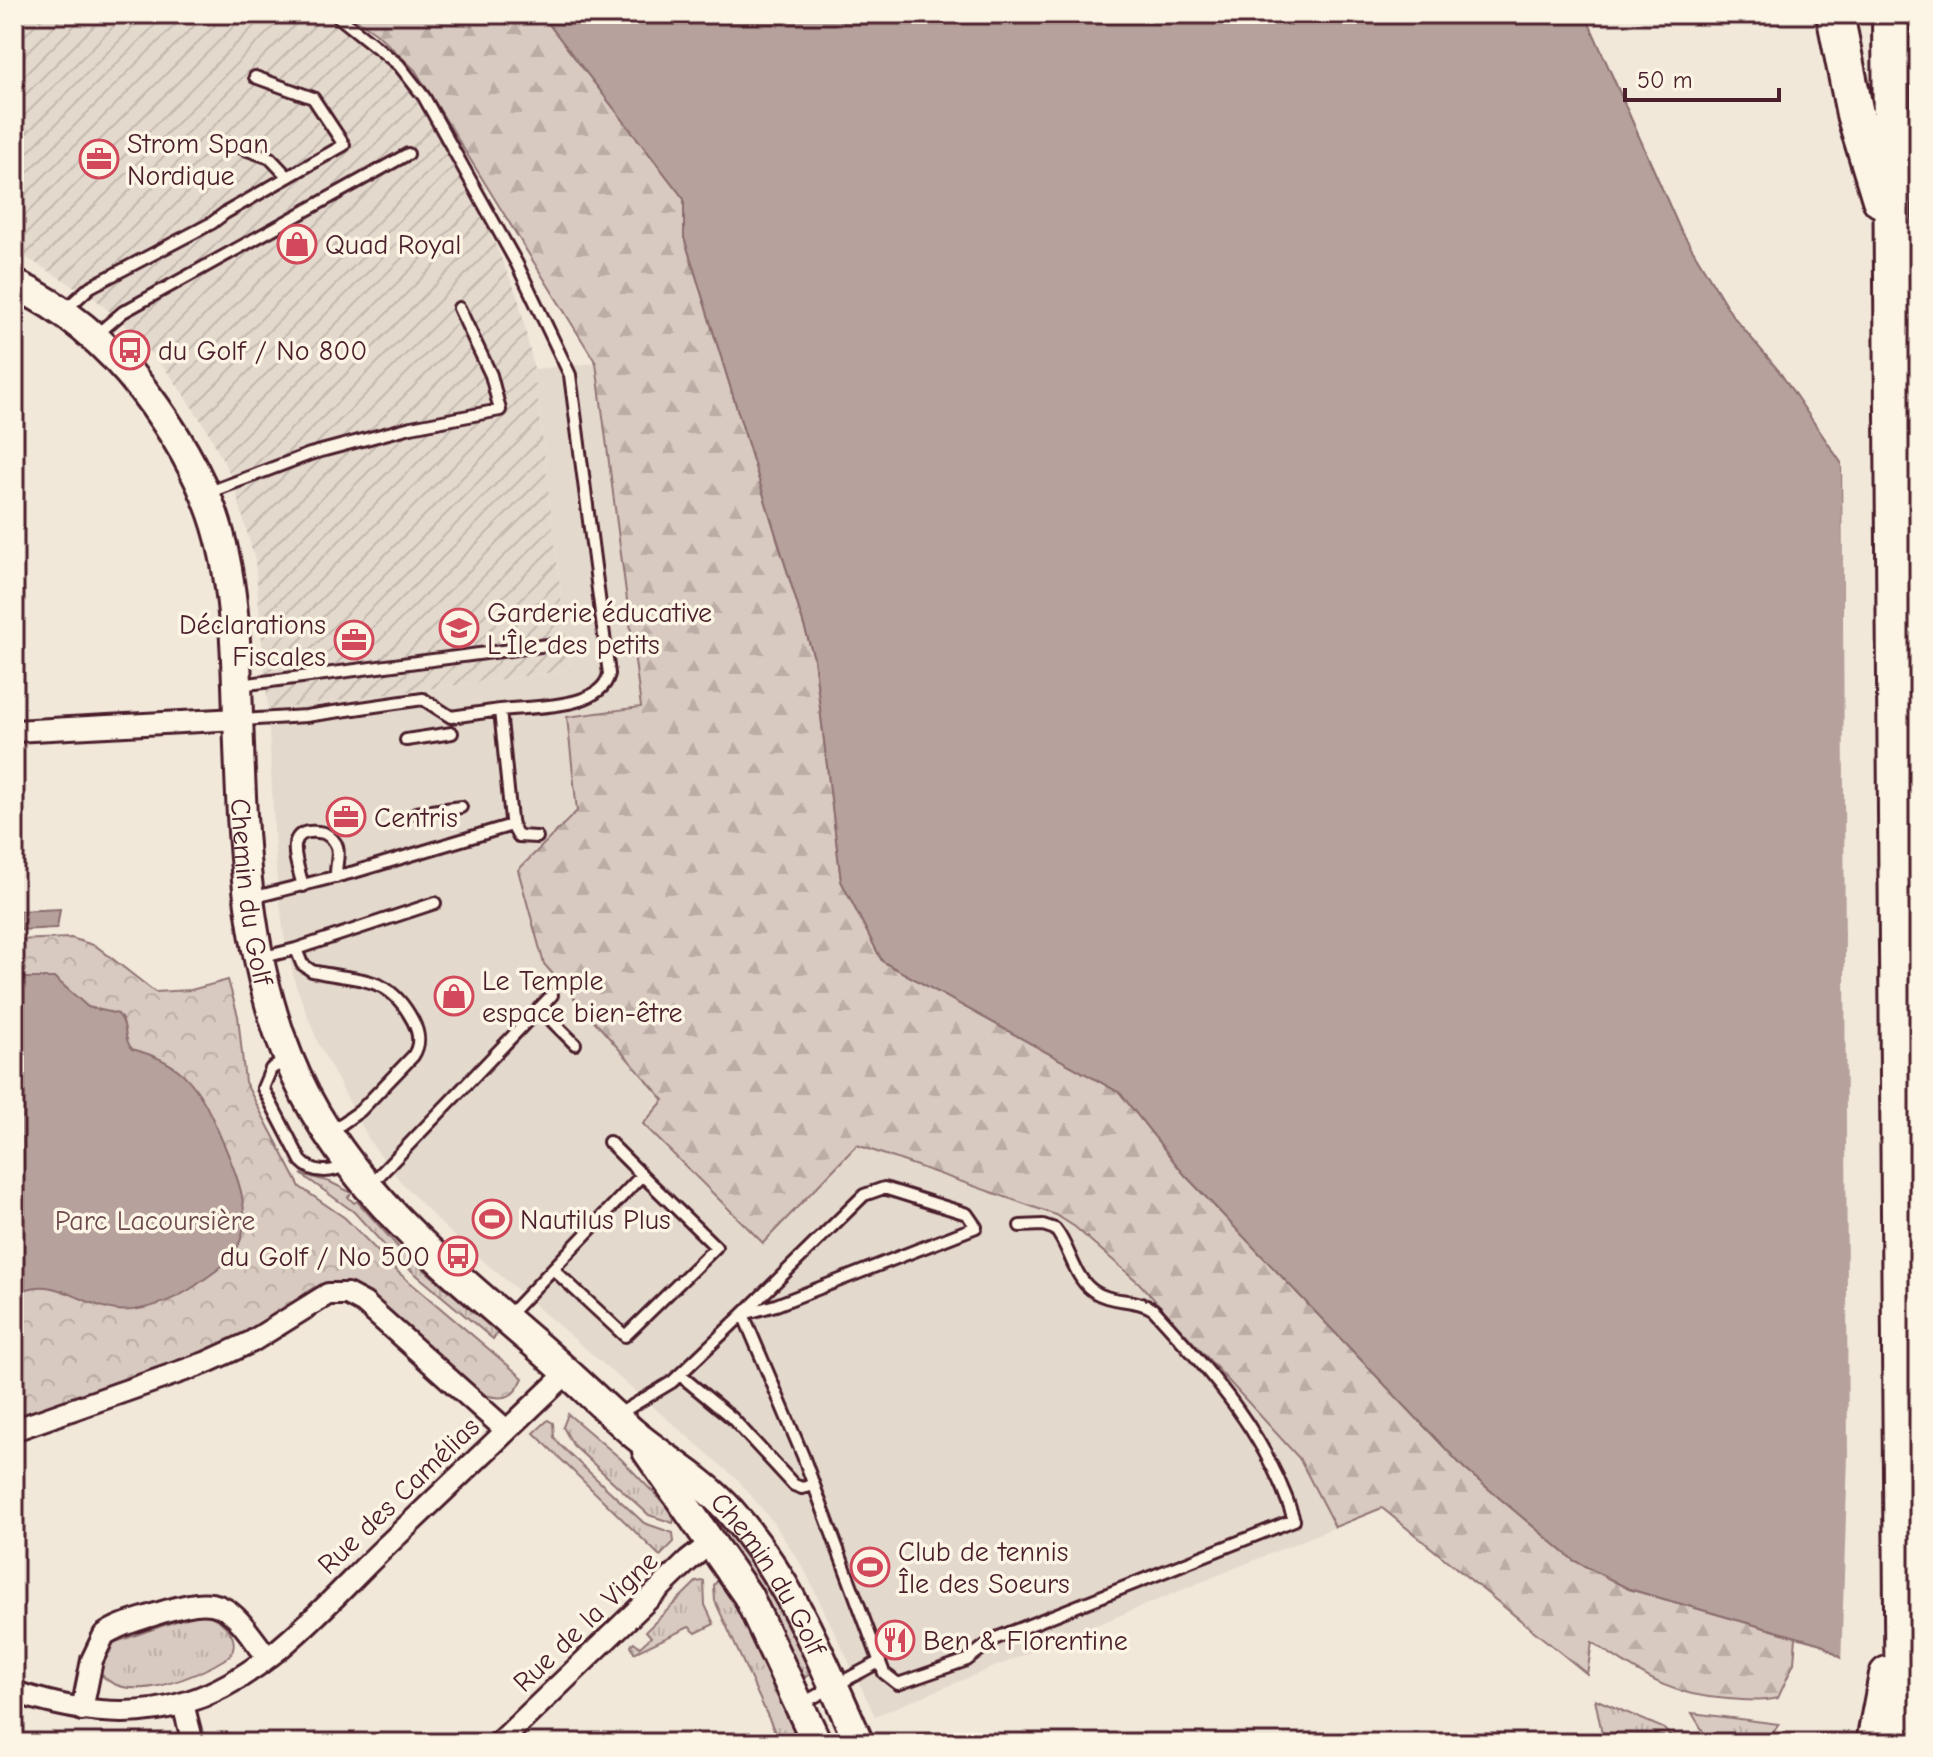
<svg xmlns="http://www.w3.org/2000/svg" width="1933" height="1757" font-family="'Comic Neue',sans-serif">
  <defs>
    <pattern id="industrial-furrows" width="10" height="10" patternUnits="userSpaceOnUse" patternTransform="scale(2)"><rect width="10" height="10" fill="#e4d9cd"/><path d="M-1 1l2-2M0 10L10 0M9 11l2-2" fill="none" stroke="#c5bab0"/></pattern>
    <pattern id="grass-tufts" width="24" height="20" patternUnits="userSpaceOnUse" patternTransform="scale(2)"><rect width="24" height="20" fill="#d8cac0"/><path d="M3 7l-1-3M5 7V3M7 7l1-3M15 17l-1-3M17 17v-4M19 17l1-3" fill="none" stroke="#bbada5"/></pattern>
    <pattern id="forest-firs" width="22" height="20" patternUnits="userSpaceOnUse" patternTransform="scale(2)"><rect width="22" height="20" fill="#d8cac0"/><path d="M5 1l3.5 6h-7zM16 11l3.5 6h-7z" fill="#bbada5"/></pattern>
    <pattern id="park-crowns" width="20" height="18" patternUnits="userSpaceOnUse" patternTransform="scale(2)"><rect width="20" height="18" fill="#d8cac0"/><path d="M2 6a3 3 0 1 1 6 0M12 15a3 3 0 1 1 6 0" fill="none" stroke="#bbada5"/></pattern>
  </defs>
  <rect width="100%" height="100%" fill="#f1e8da"/>
  <filter id="ink" filterUnits="userSpaceOnUse"><feTurbulence type="fractalNoise" baseFrequency=".0125" numOctaves="2"/><feDisplacementMap in="SourceGraphic" scale="16" xChannelSelector="R" yChannelSelector="G"/><feConvolveMatrix kernelMatrix="1 2 1 2 8 2 1 2 1" color-interpolation-filters="sRGB"/></filter>
  <g filter="url(#ink)">
    <!-- built -->
    <path fill="#e4d9cd" d="M596,363L641,707L567,717L577,811L544,964L664,1100L643,1124L857,1145L1031,1205L1075,1227L1139,1283L1300,1458L1335,1527L875,1716L804,1569L773,1522L738,1480L443,1226L401,1182L371,1143L318,1043L295,983L284,936L276,870L268,710L570,670L534,369Z"/>
    <!-- industrial -->
    <path fill="url(#industrial-furrows)" d="M14,14H322L393,68L416,100L478,205L518,297L534,369L570,670L268,710L255,561L232,478L206,428L171,376L124,324L95,299L14,250Z"/>
    <!-- grass -->
    <path fill="url(#grass-tufts)" stroke="#917476" stroke-width="2" d="M301,1174L330,1182L352,1193L348,1197L354,1203L357,1201L399,1248L498,1333L493,1339L394,1256L354,1212Z
      M568,1414L621,1459L675,1515L673,1523L649,1515L573,1445L563,1427Z
      M548,1420L553,1423L554,1437L560,1445L644,1523L673,1533L674,1542L660,1556L534,1433Z
      M724,1523C754,1564 803,1624 809,1675L805,1677L798,1670L717,1529Z
      M720,1578L737,1604L802,1743H780L715,1601L714,1585Z
      M704,1581L705,1605L714,1624L696,1633L689,1627L634,1653L631,1645L634,1642L640,1647L651,1637L646,1631L696,1582Z
      M199,1613C219,1615 243,1636 230,1656C200,1675 129,1707 101,1674L106,1651L113,1643Z
      M1595,1699L1663,1728L1678,1743H1604Z
      M1692,1713L1779,1724L1766,1743H1710Z"/>
    <!-- forest -->
    <path fill="url(#forest-firs)" stroke="#917476" stroke-width="2" d="M349,14H541L684,199V237L814,658L841,881L882,961L1120,1093L1184,1174L1465,1469L1573,1560L1629,1589L1796,1637L1794,1663L1778,1698C1762,1702 1745,1700 1728,1699C1666,1695 1643,1675 1592,1642L1587,1674L1382,1508L1335,1527L1299,1458L1139,1283L1075,1227L1056,1215L857,1145L763,1243L643,1124L664,1100L544,964L518,870L577,811L567,717L641,707L596,363L415,70L376,33Z"/>
    <!-- park -->
    <path fill="url(#park-crowns)" stroke="#917476" stroke-width="2" d="M71,938L96,946L155,992L191,990L228,980L238,1016L245,1082L300,1187L345,1218L399,1273L523,1378C515,1397 505,1401 485,1395L362,1290L334,1283L313,1288L262,1324L195,1357L14,1418V940Z"/>
    <!-- water -->
    <path fill="#b6a19c" stroke="#8b6d6f" stroke-width="2" d="M541,14H1585L1679,227L1732,315L1779,371L1842,464L1856,1669L1821,1644L1629,1589L1573,1560L1465,1469L1184,1174L1120,1093L882,961L841,881L814,658L684,237V199Z
      M60,909L57,928L20,930L19,911Z
      M14,978H55L88,1007L118,1014C129,1026 122,1038 132,1049C177,1061 195,1079 214,1122C230,1159 261,1216 233,1255C223,1268 208,1276 195,1286C175,1300 142,1313 116,1310C76,1304 53,1272 14,1295Z"/>
    <!-- pier -->
    <path fill="#f1e8da" d="M1842,456L1919,562V1701L1841,1666L1848,1456Z"/>
    <g fill="none" stroke-linecap="round" stroke-linejoin="round">
      <defs>
        <path id="lane" d="M335,14L399,65L424,97L517,264L570,375L609,674C601,710 531,706 500,710
          M231,144L270,158L288,177
          M64,311L90,287L212,223L225,213L344,145L313,98L255,77
          M95,336L123,312L408,154
          M207,493L310,454L411,427L500,410L491,375L459,308
          M240,685L548,645
          M242,720L306,716L423,699L451,717L500,710L511,820L512,825L354,872L251,898
          M406,740L452,733
          M416,813L461,807
          M512,825L518,836L537,837
          M303,886C298,865 279,824 324,833C346,845 335,859 336,877
          M296,949L435,903
          M260,958L296,949L302,964L312,971C360,982 388,973 413,1021C419,1033 421,1044 413,1056L360,1111L330,1132
          M539,1008L575,1044
          M287,1059L271,1069L263,1088L301,1161C313,1174 332,1173 346,1165
          M609,1142L642,1175
          M371,1184L552,995
          M884,1188L967,1214L976,1227L776,1305L743,1314L864,1195Z
          M507,1317L642,1175L716,1247L625,1336L553,1269
          M680,1375L732,1418L794,1485L802,1488L814,1485
          M617,1415L672,1382L743,1314L803,1456L884,1673L898,1684L967,1660L994,1639L1294,1520C1268,1436 1212,1373 1154,1310C1135,1297 1110,1304 1092,1290C1073,1276 1070,1247 1055,1229L1043,1225L1020,1226
          M801,1704L879,1662"/>
        <path id="street" d="M14,731L238,719
          M14,1430L205,1363L251,1342L328,1294H347L364,1303L506,1430
          M14,1692C70,1710 129,1721 187,1702C266,1677 324,1606 382,1550C443,1491 505,1432 567,1373
          M183,1704L193,1743
          M82,1710L92,1660L104,1635C119,1624 139,1620 156,1614C222,1593 227,1602 267,1657
          M499,1743L688,1561L712,1542"/>
        <g id="secondary">
          <path id="s1" d="M14,284C65,308 109,346 143,390C172,428 197,469 213,514C235,578 236,648 238,716C242,831 244,949 288,1057C336,1177 433,1256 528,1338C564,1368 598,1402 633,1433C665,1460 701,1479 730,1511C789,1577 823,1662 859,1743"/>
          <path d="M647,1451L748,1596L817,1743"/>
        </g>
        <path id="highway" d="M1835,14L1855,114L1881,199
          M1891,14L1904,1743
          M1875,1743L1888,1675"/>
      </defs>
      <!-- lane casing -->
      <use href="#lane" stroke="#4a1f2b" stroke-width="16"/>
      <!-- street casing -->
      <use href="#street" stroke="#4a1f2b" stroke-width="26"/>
      <!-- secondary casing -->
      <use href="#secondary" stroke="#4a1f2b" stroke-width="34"/>
      <!-- highway casing -->
      <use href="#highway" stroke="#4a1f2b" stroke-width="42"/>
      <!-- lane -->
      <use href="#lane" stroke="#fcf5e5" stroke-width="10"/>
      <!-- street -->
      <use href="#street" stroke="#fcf5e5" stroke-width="20"/>
      <!-- secondary -->
      <use href="#secondary" stroke="#fcf5e5" stroke-width="28"/>
      <!-- highway -->
      <use href="#highway" stroke="#fcf5e5" stroke-width="36"/>
    </g>
  </g>
  <!-- icons -->
  <defs>
    <symbol id="office-ring" viewBox="-11 -11 22 22"><circle r="9.5" fill="#fcf5e5" stroke="#d1495b" stroke-width="1.5"/><path d="M-6-3h4V-5.5h4V-3h4V5H-6ZM-1-4.5V-3h2v-1.5ZM-6 0V1H6V0Z" fill="#d1495b"/></symbol>
    <symbol id="shop-ring" viewBox="-11 -11 22 22"><circle r="9.5" fill="#fcf5e5" stroke="#d1495b" stroke-width="1.5"/><path d="M-5-2.5h2.3a2.7 3.5 0 0 1 5.4 0H5L5.5 6h-11ZM-1.5-2.5h3a1.5 2.3 0 0 0-3 0Z" fill="#d1495b"/></symbol>
    <symbol id="bus-ring" viewBox="-11 -11 22 22"><circle r="9.5" fill="#fcf5e5" stroke="#d1495b" stroke-width="1.5"/><path d="M-5-6H5V4H4V6H2V4H-2V6H-4V4H-5ZM-3.5-4V0h7V-4ZM-3.5 1.2v1.5H-2V1.2ZM2 1.2v1.5H3.5V1.2Z" fill="#d1495b"/></symbol>
    <symbol id="school-ring" viewBox="-11 -11 22 22"><circle r="9.5" fill="#fcf5e5" stroke="#d1495b" stroke-width="1.5"/><path d="M0-5L7-2L0 1L-7-2ZM-4 1L0 2.5L4 1V4Q0 6-4 4Z" fill="#d1495b"/></symbol>
    <symbol id="stadium-ring" viewBox="-11 -11 22 22"><circle r="9.5" fill="#fcf5e5" stroke="#d1495b" stroke-width="1.5"/><path d="M0-5a6.5 5 0 1 0 0 10a6.5 5 0 1 0 0-10ZM-3.5-1.8h7v3.6h-7Z" fill="#d1495b"/></symbol>
    <symbol id="restaurant-ring" viewBox="-11 -11 22 22"><circle r="9.5" fill="#fcf5e5" stroke="#d1495b" stroke-width="1.5"/><path d="M-5-6h1v4h1v-4h1v4h1v-4h1v5L-1.5 .5V6h-2V.5L-5-1ZM5-6V6H3V1.5H1.5Q1.5-4 5-6Z" fill="#d1495b"/></symbol>
  </defs>
  <g fill-rule="evenodd">
    <use href="#office-ring" x="77" y="137" width="44" height="44"/>
    <use href="#shop-ring" x="275" y="222" width="44" height="44"/>
    <use href="#bus-ring" x="108" y="328" width="44" height="44"/>
    <use href="#school-ring" x="437" y="606" width="44" height="44"/>
    <use href="#office-ring" x="332" y="618" width="44" height="44"/>
    <use href="#office-ring" x="324" y="795" width="44" height="44"/>
    <use href="#shop-ring" x="432" y="974" width="44" height="44"/>
    <use href="#stadium-ring" x="470" y="1197" width="44" height="44"/>
    <use href="#bus-ring" x="436" y="1234" width="44" height="44"/>
    <use href="#stadium-ring" x="848" y="1545" width="44" height="44"/>
    <use href="#restaurant-ring" x="873" y="1618" width="44" height="44"/>
  </g>
  <g text-anchor="middle" stroke-width="7" stroke-linejoin="round" paint-order="stroke">
    <!-- poi labels -->
    <g font-size="28" fill="#4a1f2b" stroke="#fcf5e5" text-anchor="start">
      <text x="127" y="153">Strom Span<tspan x="127" dy="32">Nordique</tspan></text>
      <text x="325" y="254">Quad Royal</text>
      <text x="158" y="360">du Golf / No 800</text>
      <text x="487" y="622">Garderie éducative<tspan x="487" dy="32">L'Île des petits</tspan></text>
      <text x="326" y="634" text-anchor="end">Déclarations<tspan x="326" dy="32">Fiscales</tspan></text>
      <text x="374" y="827">Centris</text>
      <text x="482" y="990">Le Temple<tspan x="482" dy="32">espace bien-être</tspan></text>
      <text x="520" y="1229">Nautilus Plus</text>
      <text x="430" y="1266" text-anchor="end">du Golf / No 500</text>
      <text x="898" y="1561">Club de tennis<tspan x="898" dy="32">Île des Soeurs</tspan></text>
      <text x="923" y="1650">Ben &amp; Florentine</text>
    </g>
    <!-- street labels -->
    <g font-size="28" fill="#4a1f2b" stroke="#fcf5e5">
      <text dy="10" stroke="none"><textPath href="#s1" startOffset="692">Chemin du Golf</textPath></text>
      <text transform="translate(398 1495) rotate(-44)" y="10">Rue des Camélias</text>
      <text dy="10" stroke="none"><textPath href="#s1" startOffset="1576">Chemin du Golf</textPath></text>
      <text transform="translate(585 1621) rotate(-44)" y="10">Rue de la Vigne</text>
    </g>
    <!-- park labels -->
    <g font-size="28" fill="#6e4a50" stroke="#fcf5e5">
      <text x="155" y="1230">Parc Lacoursière</text>
    </g>
  </g>
  <!-- margin -->
  <rect width="1933" height="1757" fill="none" stroke="#fcf5e5" stroke-width="48"/>
  <rect x="24" y="24" width="1885" height="1709" fill="none" stroke="#4a1f2b" stroke-width="3" filter="url(#ink)"/>
  <!-- scale -->
  <path d="M1625 88v12h154v-12" fill="none" stroke="#4a1f2b" stroke-width="4"/>
  <text x="1637" y="88" font-size="24" fill="#4a1f2b" stroke="#fcf5e5" stroke-width="6" paint-order="stroke">50 m</text>
</svg>
